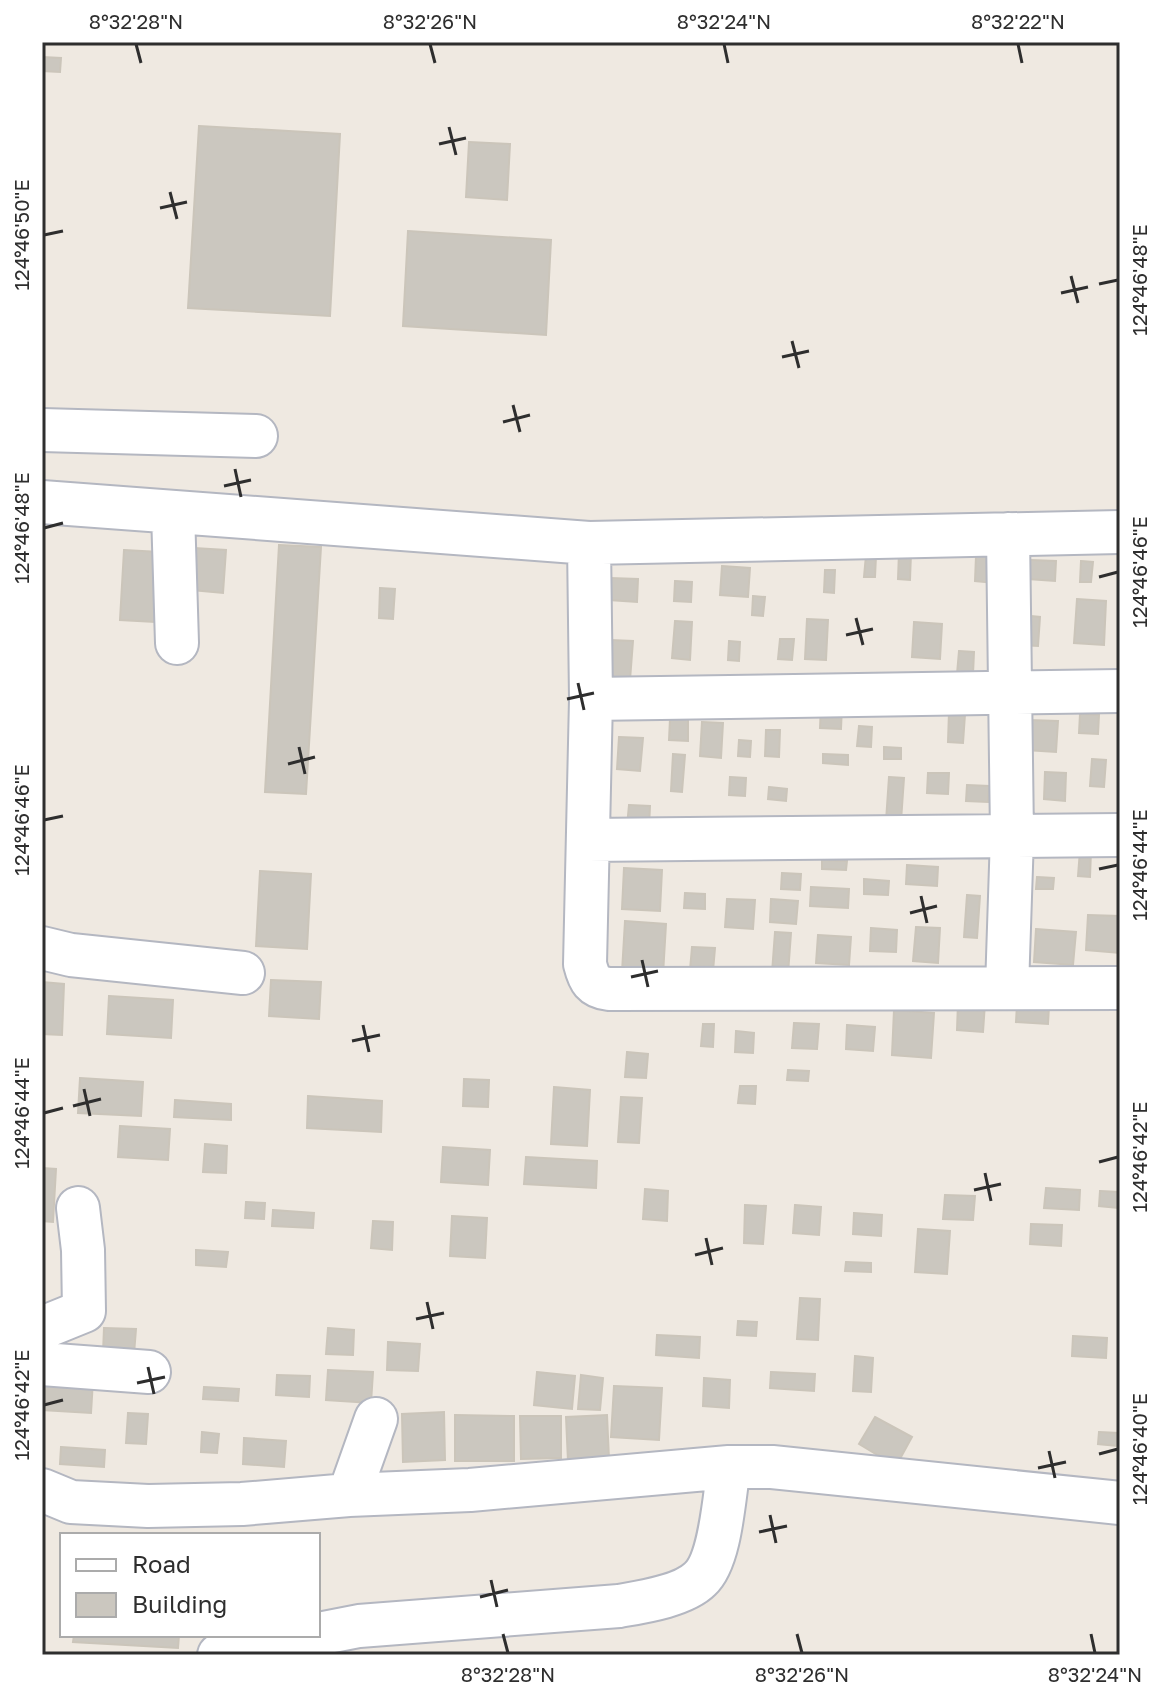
<svg xmlns="http://www.w3.org/2000/svg" width="1162" height="1697" font-family="'Golos Text',sans-serif">
  <rect width="100%" height="100%" fill="#efe9e1"/>
  <!-- building -->
  <path fill="#cbc7bf" stroke="#cbc5ba" stroke-width="2" d="M42,57L61,58L60,72L42,71Z
    M199,126L340,134L330,316L188,308Z
    M469,142L510,144L507,200L466,197Z
    M408,231L551,240L546,335L403,326Z
    M279,545L321,547L306,794L265,792Z
    M194,548L226,550L223,593L192,590Z
    M124,550L159,552L155,622L120,620Z
    M899,552L911,553L910,580L898,579Z
    M866,555L876,556L875,577H864Z
    M976,556L997,557L995,583L975,581Z
    M1030,560L1056,561L1055,581L1028,579Z
    M1081,561L1093,562L1091,582H1080Z
    M722,566L750,568L748,597L720,595Z
    M825,570H835L834,593L824,592Z
    M610,578L638,579L637,602L609,600Z
    M675,581L692,582L691,602L674,601Z
    M380,588L395,589L393,619L379,618Z
    M753,596L765,597L763,616L752,615Z
    M1077,599L1106,601L1104,645L1074,643Z
    M1021,615L1040,617L1038,646L1020,645Z
    M807,619L828,620L826,660L805,659Z
    M675,621L692,622L690,660L672,658Z
    M914,622L942,624L940,659L912,657Z
    M780,639H794L792,660L778,659Z
    M610,640L633,641L630,680L608,679Z
    M729,641L740,642L739,661L728,660Z
    M959,651L974,652L973,674H957Z
    M821,705L842,706L841,729L820,728Z
    M949,712L965,714L963,743L948,742Z
    M1080,714L1099,715L1098,734L1079,733Z
    M670,719H688V741L669,740Z
    M1028,720L1058,721L1056,752L1026,750Z
    M702,722L723,723L721,758L700,756Z
    M859,726L872,727L871,747L857,746Z
    M766,730H780L779,757L765,756Z
    M619,737L643,738L640,771L617,769Z
    M739,740L751,741L750,757L738,756Z
    M884,747L901,748V759H884Z
    M673,754L685,755L682,792L671,791Z
    M823,754L848,755V765L823,763Z
    M1092,759L1106,760L1104,787L1090,786Z
    M1045,772L1066,773L1065,801L1044,799Z
    M928,773H949L948,794L927,793Z
    M730,777L746,778L745,796L729,795Z
    M889,777L904,778L901,821H886Z
    M967,785L989,786L988,802L966,801Z
    M769,787L787,789L786,801L768,799Z
    M629,805L650,806L649,827L627,826Z
    M1080,850L1091,851L1090,877L1078,876Z
    M822,860L847,861L846,870L822,869Z
    M907,865L938,867L937,886L906,884Z
    M624,868L662,870L660,911L622,909Z
    M260,871L311,874L307,949L256,946Z
    M782,873L801,874L800,890L781,889Z
    M1037,877L1054,878L1053,889H1036Z
    M864,879L889,881L888,895L864,894Z
    M811,887L849,889L848,908L810,906Z
    M685,893L705,894V909L684,908Z
    M967,895L980,896L977,938L964,937Z
    M727,899L755,900L753,929L725,927Z
    M771,899L798,901L796,924L770,922Z
    M1088,915L1120,916V953L1086,950Z
    M625,921L666,924L663,975L622,972Z
    M916,927L940,928L938,963L913,961Z
    M871,928L897,930L896,952L870,951Z
    M1036,929L1076,932L1073,965L1034,962Z
    M775,932L791,933L788,974L772,973Z
    M818,935L851,937L849,965L816,963Z
    M692,947L715,948L713,971L690,970Z
    M271,980L321,982L319,1019L269,1016Z
    M42,982L64,984L62,1035L42,1034Z
    M109,996L173,1000L171,1038L107,1034Z
    M958,1002L985,1003L983,1032L957,1030Z
    M1017,1004L1049,1006L1048,1024L1016,1022Z
    M894,1010L934,1013L931,1058L892,1055Z
    M794,1023L819,1024L817,1049L792,1048Z
    M703,1024H714L713,1047L701,1046Z
    M847,1025L875,1027L873,1051L846,1049Z
    M736,1031L754,1033L753,1053L735,1052Z
    M627,1052L648,1054L646,1078L625,1077Z
    M788,1070L809,1071L808,1081L787,1080Z
    M80,1078L143,1082L141,1116L78,1113Z
    M464,1079L489,1080L488,1107L463,1106Z
    M740,1086H756L755,1104L738,1103Z
    M554,1087L590,1090L587,1146L551,1144Z
    M308,1096L382,1101L381,1132L307,1128Z
    M621,1097L642,1098L639,1143L618,1142Z
    M175,1100L231,1104V1120L174,1117Z
    M120,1126L170,1129L168,1160L118,1157Z
    M205,1144L227,1146L226,1173L203,1172Z
    M443,1147L490,1150L488,1185L441,1182Z
    M526,1157L597,1161L596,1188L524,1184Z
    M42,1168L56,1169L53,1222L42,1221Z
    M1046,1188L1080,1190L1079,1210L1044,1208Z
    M645,1189L668,1191L667,1221L643,1219Z
    M1100,1191L1119,1192L1118,1208L1099,1206Z
    M945,1195L975,1196L973,1220L943,1219Z
    M246,1202L265,1203L264,1219L245,1218Z
    M745,1205L766,1206L763,1244L744,1243Z
    M795,1205L821,1207L819,1235L793,1233Z
    M273,1210L314,1213L313,1228L272,1226Z
    M854,1213L882,1215L881,1236L853,1234Z
    M452,1216L487,1218L485,1258L450,1256Z
    M373,1221L393,1222L392,1250L371,1248Z
    M1031,1224L1062,1225L1061,1246L1030,1244Z
    M918,1229L950,1231L947,1274L915,1272Z
    M196,1250L228,1252L226,1267L196,1265Z
    M846,1262L871,1263V1272L845,1271Z
    M800,1298L820,1299L818,1340L797,1339Z
    M738,1321L757,1322L756,1336L737,1335Z
    M104,1328L136,1329L134,1354L103,1353Z
    M328,1328L354,1330L353,1355L326,1354Z
    M657,1335L700,1337L699,1358L656,1355Z
    M1073,1336L1107,1338L1106,1358L1072,1356Z
    M388,1342L420,1344L418,1371L387,1370Z
    M855,1356L873,1358L871,1392L853,1391Z
    M328,1370L373,1372L371,1403L326,1400Z
    M537,1372L575,1376L572,1409L534,1405Z
    M771,1372L815,1374L814,1391L770,1388Z
    M277,1375L310,1376L309,1397L276,1395Z
    M581,1375L603,1378L600,1410L578,1409Z
    M42,1377L93,1380L91,1413L42,1410Z
    M704,1378L730,1380L729,1408L703,1406Z
    M614,1386L662,1388L659,1440L611,1437Z
    M204,1387L239,1389L238,1401L203,1399Z
    M444,1412L445,1460L403,1462L402,1414Z
    M128,1413L148,1414L146,1444L126,1443Z
    M455,1415L514,1416V1461H455Z
    M607,1415L609,1459L568,1461L566,1417Z
    M520,1416H561V1458L521,1459Z
    M875,1417L912,1437L896,1466L859,1444Z
    M202,1432L219,1434L217,1453L201,1452Z
    M1099,1432L1118,1433L1117,1446L1098,1444Z
    M244,1438L286,1441L284,1467L243,1464Z
    M61,1447L105,1450L104,1467L60,1464Z
    M74,1635H179L178,1648L73,1642Z"/>
  <g fill="none" stroke-linecap="round" stroke-linejoin="round">
    <defs>
      <path id="minor" d="M42,430L256,436
        M42,502L589,543L1120,532
        M173,512L177,643
        M589,543L591,699L585,964C589,980 593,987 609,989L1120,988
        M591,699L1120,691
        M588,840L1120,835
        M42,948L71,955L243,973
        M1007,988L1012,836L1008,534
        M42,1328L84,1311L83,1250L78,1208
        M42,1364L149,1372
        M42,1490L71,1502L148,1506L242,1504L349,1495L470,1490L729,1467H772L1120,1503
        M349,1495L376,1419
        M318,1634L359,1626L619,1606C642,1602 683,1596 700,1579C721,1560 724,1496 729,1467
        M219,1655L314,1635"/>
    </defs>
    <!-- minor casing -->
    <use href="#minor" stroke="#b4b7c1" stroke-width="46"/>
    <!-- minor -->
    <use href="#minor" stroke="#fff" stroke-width="42"/>
  </g>
  <!-- ticks -->
  <path fill="none" stroke="#2e2e2e" stroke-width="3" d="M136,44L141,63M430,44L435,63M724,44L728,63M1018,44L1022,63M449,127L456,155M439,144L466,138M170,192L177,219M160,208L187,202M44,235L63,231M1071,276L1078,303M1099,284L1118,280M1061,293L1088,287M792,341L799,368M782,357L809,351M513,405L520,432M503,422L530,415M235,469L241,497M224,486L251,480M44,528L63,523M1099,577L1118,572M856,618L863,645M846,635L873,629M578,683L584,710M567,699L594,693M299,747L305,774M288,764L315,757M44,820L63,816M1099,869L1118,865M921,896L927,923M910,913L937,906M642,960L648,987M631,977L658,971M363,1025L369,1052M352,1041L380,1035M84,1089L90,1116M73,1106L101,1099M44,1113L63,1108M1099,1162L1118,1157M985,1173L991,1201M974,1190L1001,1184M706,1238L712,1265M695,1255L723,1248M427,1302L433,1329M416,1319L444,1313M148,1367L154,1394M137,1383L165,1377M44,1405L63,1400M1049,1451L1055,1478M1099,1454L1118,1449M1038,1468L1066,1462M770,1515L776,1543M759,1532L787,1526M491,1580L497,1607M480,1597L508,1590M503,1634L508,1653M797,1634L802,1653M1091,1634L1095,1653"/>
  <!-- border -->
  <rect width="1162" height="1697" fill="none" stroke="#ffffff" stroke-width="88"/>
  <!-- legend -->
  <rect x="60" y="1533" width="260" height="104" fill="#ffffff" stroke="#ababab" stroke-width="2"/>
  <rect x="76" y="1559" width="40" height="12" fill="#ffffff" stroke="#ababab" stroke-width="2"/>
  <text x="132" y="1573" font-size="24" fill="#2e2e2e">Road</text>
  <rect x="76" y="1593" width="40" height="24" fill="#cbc7bf" stroke="#ababab" stroke-width="2"/>
  <text x="132" y="1613" font-size="24" fill="#2e2e2e">Building</text>
  <rect x="44" y="44" width="1074" height="1609" fill="none" stroke="#2e2e2e" stroke-width="3"/>
  <g font-size="20" text-anchor="middle" fill="#2e2e2e">
    <text x="136" y="29">8°32'28"N</text>
    <text x="430" y="29">8°32'26"N</text>
    <text x="724" y="29">8°32'24"N</text>
    <text x="1018" y="29">8°32'22"N</text>
    <text transform="translate(22 235) rotate(-90)" y="7">124°46'50"E</text>
    <text transform="translate(1140 280) rotate(-90)" y="7">124°46'48"E</text>
    <text transform="translate(22 528) rotate(-90)" y="7">124°46'48"E</text>
    <text transform="translate(1140 572) rotate(-90)" y="7">124°46'46"E</text>
    <text transform="translate(22 820) rotate(-90)" y="7">124°46'46"E</text>
    <text transform="translate(1140 865) rotate(-90)" y="7">124°46'44"E</text>
    <text transform="translate(22 1113) rotate(-90)" y="7">124°46'44"E</text>
    <text transform="translate(1140 1157) rotate(-90)" y="7">124°46'42"E</text>
    <text transform="translate(22 1405) rotate(-90)" y="7">124°46'42"E</text>
    <text transform="translate(1140 1449) rotate(-90)" y="7">124°46'40"E</text>
    <text x="508" y="1682">8°32'28"N</text>
    <text x="802" y="1682">8°32'26"N</text>
    <text x="1095" y="1682">8°32'24"N</text>
  </g>
</svg>
